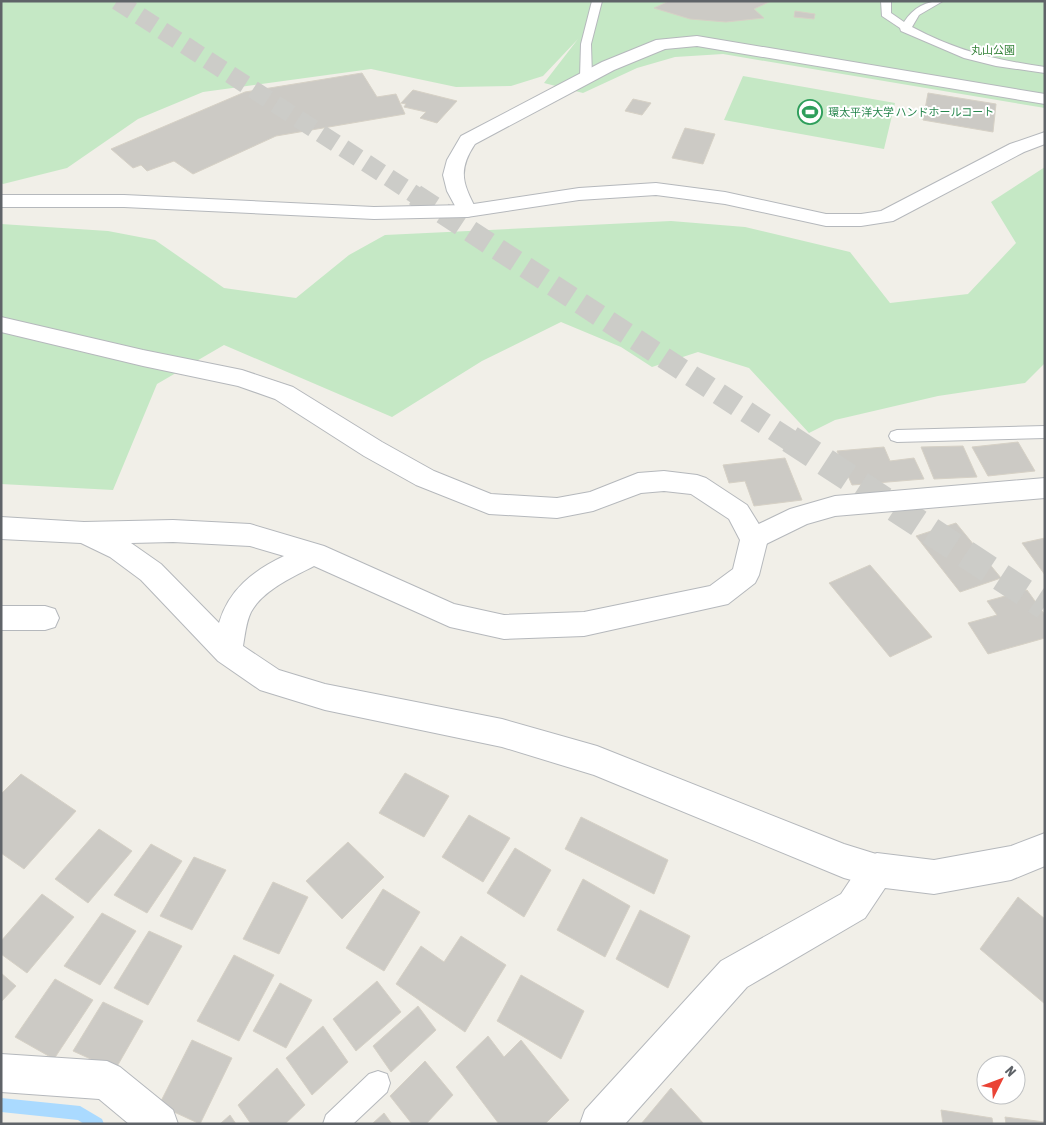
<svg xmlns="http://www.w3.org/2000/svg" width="1046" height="1125" font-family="'Asap Condensed','Noto Sans JP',sans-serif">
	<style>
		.green { fill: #c5e8c5 }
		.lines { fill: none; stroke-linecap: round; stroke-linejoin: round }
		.stream { fill: #aadaff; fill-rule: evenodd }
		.building { fill: #cccac5; stroke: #d6d1c6 }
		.trunk-tunnel-far2 { stroke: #ccccc8; stroke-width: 18; stroke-dasharray: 18 9; stroke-linecap: butt }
		.trunk-tunnel-far1 { stroke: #ccccc8; stroke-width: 22; stroke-dasharray: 22 11; stroke-linecap: butt }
		.trunk-tunnel { stroke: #ccccc8; stroke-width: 28; stroke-dasharray: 28 14; stroke-linecap: butt }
		.service-casing { stroke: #b5b8bc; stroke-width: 2 }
		.minor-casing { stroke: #b5b8bc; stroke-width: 2 }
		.tertiary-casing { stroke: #b5b8bc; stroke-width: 2 }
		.service { fill: #fff; fill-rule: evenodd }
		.minor { fill: #fff; fill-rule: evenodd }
		.tertiary { fill: #fff; fill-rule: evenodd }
		.labels { text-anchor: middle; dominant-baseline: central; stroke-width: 4; stroke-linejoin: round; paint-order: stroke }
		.far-park-label { font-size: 11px; fill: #348238; stroke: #fff }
		.far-leisure-label { font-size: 11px; fill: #27864d; stroke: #fff; text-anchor: start }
	</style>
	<rect width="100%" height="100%" fill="#f1efe8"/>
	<path class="green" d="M1,1H1045V108L723,54L675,57L637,68L583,93L544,83L578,39L543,76L511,86L456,87L371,69L203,92L138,119L67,168L3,184L1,183Z
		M743,76L895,103L884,149L724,120Z
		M1045,167V363L1025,383L938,396L835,420L809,433L749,368L698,352L652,367L621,347L561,322L482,361L392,417L224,345L157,384L113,490L1,484V224L108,231L155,240L224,288L296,298L349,255L385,235L671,221L745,227L850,252L890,303L968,294L1016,243L991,202Z"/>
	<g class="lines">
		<path class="stream" d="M1,1098L80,1106L102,1119L104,1124H84L78,1120L1,1112Z"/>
	</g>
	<path class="building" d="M665,1H771L754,9L764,18L726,22L690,19L654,8L667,2Z
		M795,11L815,14L814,19L794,17Z
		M362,73L377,97L396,94L405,114L276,136L193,174L174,161L147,171L141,165L133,168L111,149L245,92Z
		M413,90L457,101L437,123L420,118L426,112L404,107L406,104L401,103Z
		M928,93L996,104L993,132L923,120Z
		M633,99L651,103L642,115L625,111Z
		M685,128L715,134L703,164L672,158Z
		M1018,442L1035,471L988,476L972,447Z
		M963,446L977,477L934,479L921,447Z
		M884,447L890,461L914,458L924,479L852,485L837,451Z
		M785,458L802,500L754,506L745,481L729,483L723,465Z
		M956,523L1001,578L960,592L916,536Z
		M1045,538V575L1022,543Z
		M870,565L932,637L890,657L829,583Z
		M1027,590L1045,615V638L988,654L968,623L997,615L987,601Z
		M405,773L449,796L424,837L379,813Z
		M21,774L76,811L24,869L1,853V794Z
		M469,815L510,838L483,882L442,857Z
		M581,817L668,860L654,894L565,849Z
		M99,829L132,851L88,903L55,879Z
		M348,842L384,877L342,919L306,881Z
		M151,844L182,861L147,913L114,895Z
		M515,848L551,870L524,917L487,893Z
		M194,857L226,870L192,930L160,916Z
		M583,879L630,906L605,957L557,930Z
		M273,882L308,897L279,954L243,939Z
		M383,889L420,912L384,971L346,948Z
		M42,894L74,917L27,973L1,954V941Z
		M1018,897L1045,919V1004L980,949Z
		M640,910L690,936L668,988L616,959Z
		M102,913L136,931L100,985L64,966Z
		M149,931L182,946L148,1005L114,988Z
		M461,936L506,965L465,1032L396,984L421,946L444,962Z
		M234,955L274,975L239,1041L197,1021Z
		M1,973L16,986L1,1002Z
		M521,975L584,1011L561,1059L497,1021Z
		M55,979L93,1000L54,1059L15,1037Z
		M377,981L401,1012L356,1051L333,1019Z
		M280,983L312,1000L286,1048L253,1031Z
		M103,1002L143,1021L115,1070L73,1051Z
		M418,1006L436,1030L391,1072L373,1046Z
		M323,1026L348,1062L312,1095L286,1058Z
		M488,1036L504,1057L521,1040L569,1100L545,1124H499L456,1067Z
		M192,1040L232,1058L200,1124L159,1105Z
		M425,1061L453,1095L426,1124H412L390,1096Z
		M277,1068L305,1105L285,1124H251L238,1105Z
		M671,1088L704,1124H641Z
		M941,1110L992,1118L993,1124H943Z
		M384,1113L392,1124H372Z
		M230,1115L236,1124H220Z
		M1005,1117L1045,1122V1124H1006Z"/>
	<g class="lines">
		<path class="trunk-tunnel-far2" d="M117,1L417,196"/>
		<path class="trunk-tunnel-far1" d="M415,195L791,441"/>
		<path class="trunk-tunnel" d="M790,439L1045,606"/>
		<defs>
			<path id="service" d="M592,1H602L591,44L592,77L586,80L580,77L581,44Z
				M881,1H891V13L904,22C914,7 926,1 943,1L919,15L912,27C956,51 996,60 1045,67V73L996,66L964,58L901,31L900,28L882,16Z
				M1045,426V438L897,442L891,440L889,436L891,432L897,430Z
				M378,1071L387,1074L390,1083L387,1092L353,1124H323L326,1115L369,1074Z"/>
			<path id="minor" d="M697,36L1045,94V104L697,46L665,49L614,70L475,144C457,171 463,184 477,211L474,215L467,217L460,215L447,191L443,175L447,160L461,136L602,62L656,40Z
				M1045,478V498L835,516L807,524L754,550L744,547L740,539L744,531L790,509L835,496Z
				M1,606H45L55,609L59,618L55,627L45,630H1Z
				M1045,833V866L1011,880L934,894L885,888L865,918L747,987L625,1124H580L585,1110L721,961L841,894L865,858L877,853L934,860L1011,846Z
				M1,1054L107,1061L120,1067L173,1110L178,1124H129L99,1099L1,1092Z"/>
			<path id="tertiary" d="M1045,132V144L1024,152L893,221L861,226H826L725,204L656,195L579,200L467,217L374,219L124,207H1V195H124L374,207L467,205L579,188L656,183L725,192L826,214H861L881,211L1010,144Z
				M1,317L143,350L242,370L293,387L382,442L434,471L491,494L557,498L590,492L638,473L664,471L697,475L706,478L747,505L768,539L759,575L755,583L728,604L584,636L504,639L450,627L314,566C293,577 263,590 251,612C246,622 245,635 243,646L279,670L325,684L502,719L597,746L844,844L889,858L894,870L889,882L877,887L844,878L594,775L502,747L325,710L260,690L218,661L141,580L110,557L81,543L1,539V517L84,522L173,520L250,524L324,546L454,604L504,615L584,612L710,586L733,569L740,540L729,519L691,494L664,491L641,493L593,511L557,518L489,514L416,485L364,456L275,399L238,386L143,366L1,332ZM173,542L250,546L284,556C253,571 229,589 219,623L161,564L131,543Z"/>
		</defs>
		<use href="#service" class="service-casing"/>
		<use href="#minor" class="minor-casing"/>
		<use href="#tertiary" class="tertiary-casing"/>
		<use href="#service" class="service"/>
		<use href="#minor" class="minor"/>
		<use href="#tertiary" class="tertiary"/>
	</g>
	<defs>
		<symbol id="stadium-ring" viewBox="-11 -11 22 22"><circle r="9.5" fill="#fff" stroke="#2e9e5b" stroke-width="1.5"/><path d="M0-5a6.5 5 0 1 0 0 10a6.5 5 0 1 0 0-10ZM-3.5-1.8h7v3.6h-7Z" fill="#2e9e5b"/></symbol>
	</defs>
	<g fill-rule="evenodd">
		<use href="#stadium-ring" x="796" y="98" width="28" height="28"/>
	</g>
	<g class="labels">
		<g class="far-park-label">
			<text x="993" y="50">丸山公園</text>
		</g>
		<g class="far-leisure-label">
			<text x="828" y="112">環太平洋大学 ハンドホールコート</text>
		</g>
	</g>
	<rect width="1046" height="1125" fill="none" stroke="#5f6368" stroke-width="5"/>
	<g transform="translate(1001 1080) rotate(48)"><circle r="24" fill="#ffffff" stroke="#bfc1c3"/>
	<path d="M0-4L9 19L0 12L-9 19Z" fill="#ea4335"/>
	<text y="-8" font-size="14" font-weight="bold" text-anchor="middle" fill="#5f6368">N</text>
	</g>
</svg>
